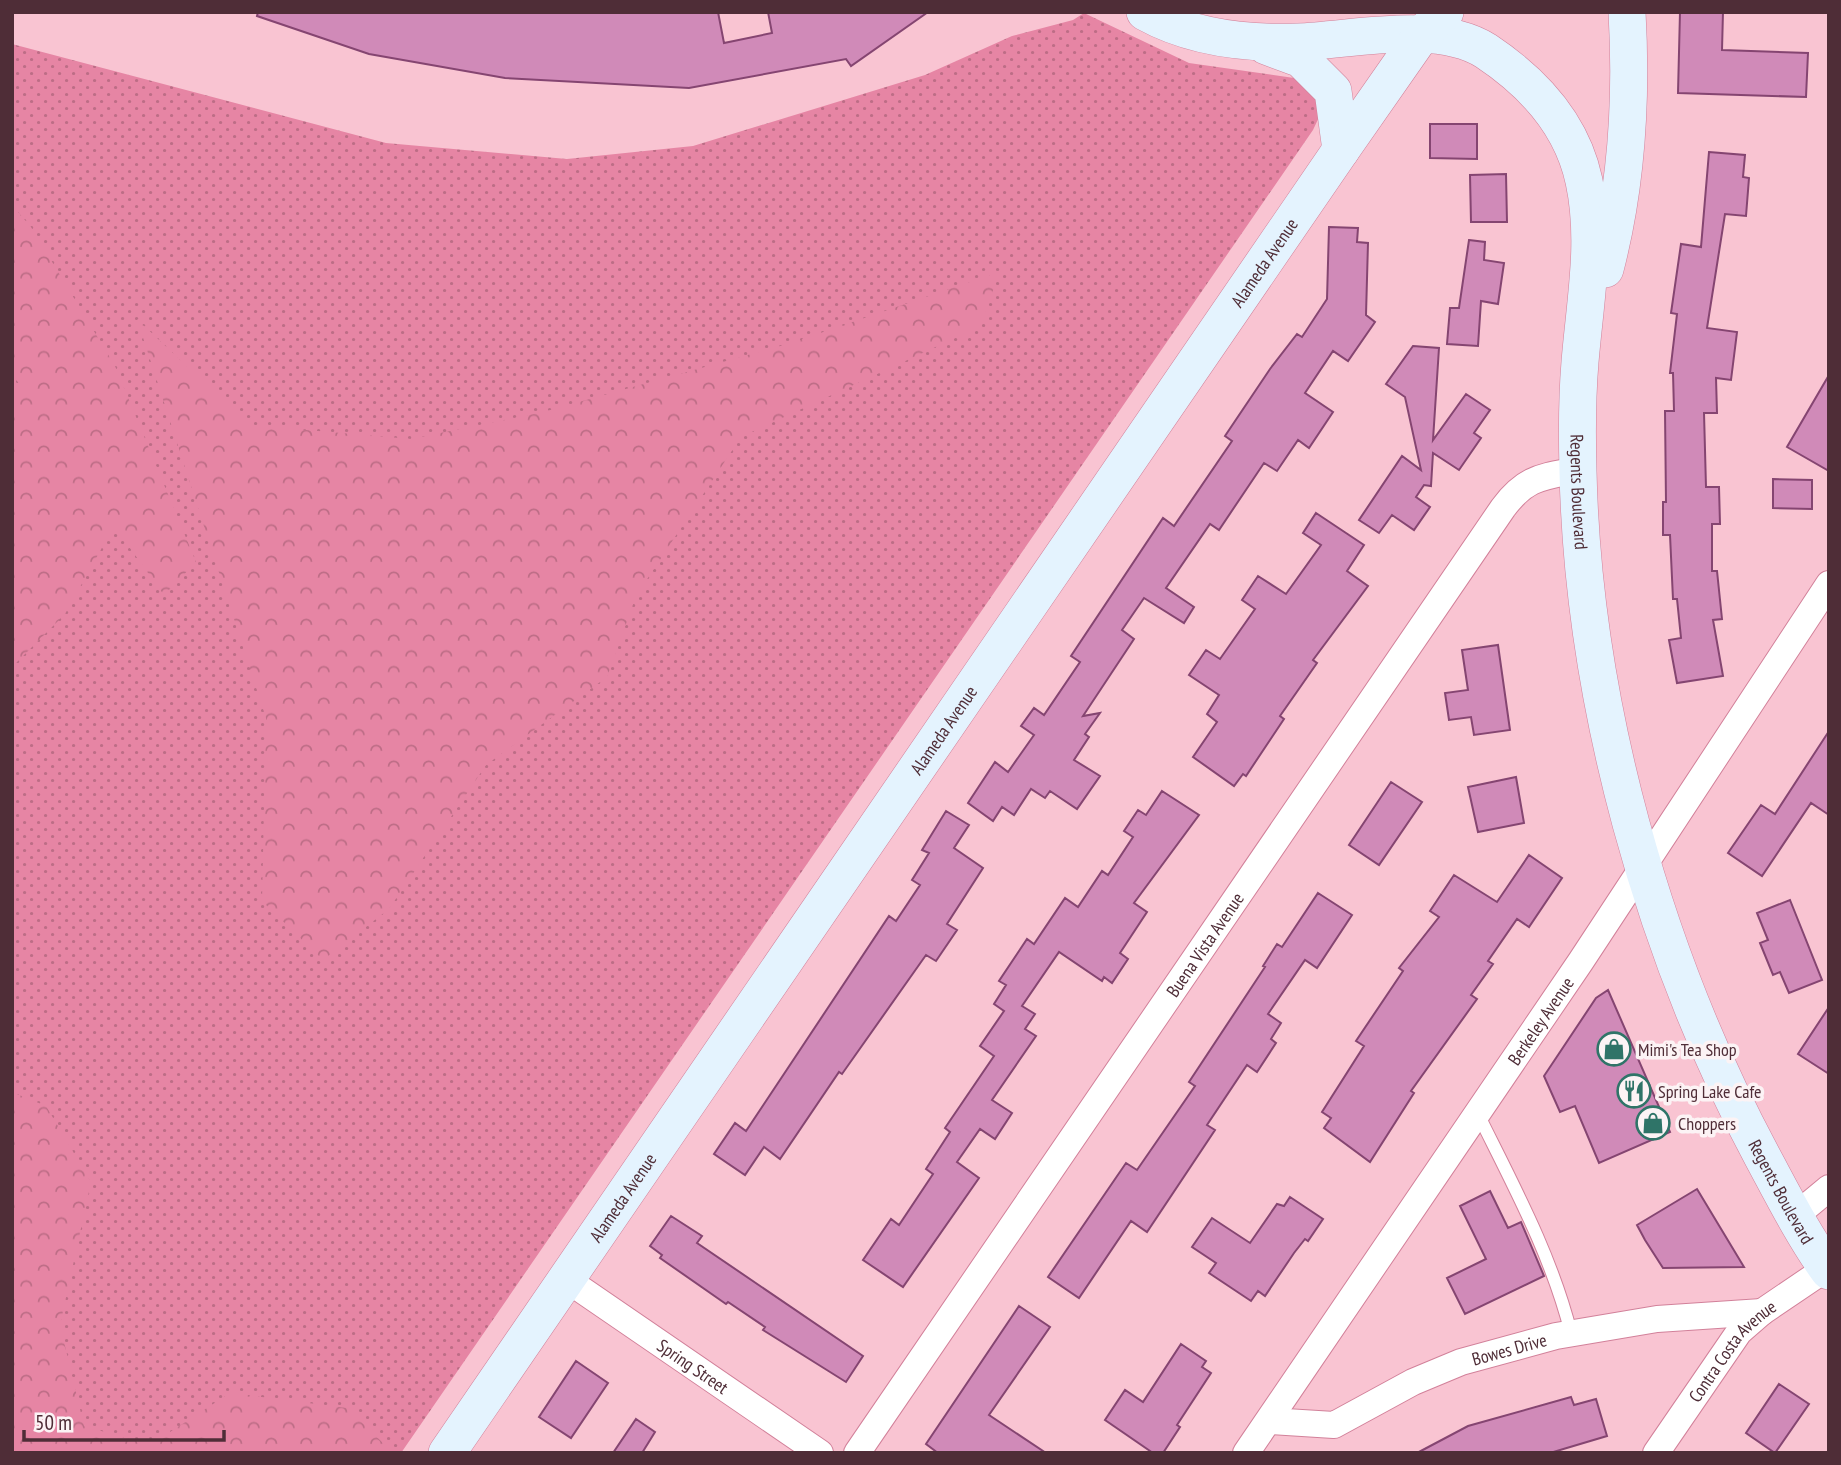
<svg xmlns="http://www.w3.org/2000/svg" width="1841" height="1465" font-family="'PT Sans Narrow',sans-serif">
	<style>
		.grass { fill: url(#grass-dots) }
		.forest { fill: url(#forest-crowns) }
		.building { fill: #d08ab8; stroke: #854571; stroke-width: 2 }
		.lines { fill: none; stroke-linecap: round; stroke-linejoin: round }
		.lane-casing { stroke: #d2819a; stroke-width: 14 }
		.street-casing { stroke: #d2819a; stroke-width: 28 }
		.secondary-casing { stroke: #d2819a; stroke-width: 38 }
		.lane { stroke: #fff; stroke-width: 12 }
		.street { stroke: #fff; stroke-width: 26 }
		.secondary { stroke: #e4f3fe; stroke-width: 37 }
		.labels { text-anchor: middle; dominant-baseline: central; stroke-width: 7; stroke-linejoin: round; paint-order: stroke }
		.street-label { font-size: 18px; fill: #4f2d37; stroke: #fcf3f5 }
		.poi-label { font-size: 18px; fill: #4f2d37; stroke: #fcf3f5; text-anchor: start }
	</style>
	<defs>
		<pattern id="grass-dots" width="8" height="8" patternUnits="userSpaceOnUse" patternTransform="scale(1.75)"><rect width="8" height="8" fill="#e685a4"/><path d="M2 2h.1M6 6h.1" fill="none" stroke="#bd6d86" stroke-width="1.8" stroke-linecap="round"/></pattern>
		<pattern id="forest-crowns" width="20" height="18" patternUnits="userSpaceOnUse" patternTransform="scale(1.75)"><rect width="20" height="18" fill="#e685a4"/><path d="M2 6a3 3 0 1 1 6 0M12 15a3 3 0 1 1 6 0" fill="none" stroke="#bd6d86"/></pattern>
	</defs>
	<rect width="100%" height="100%" fill="#f9c4d2"/>
	<path class="grass" d="M1084,13L1189,63L1294,78L1317,98L1320,115L1313,130L401,1453H12V44L386,143L567,159L693,146L925,75L1012,36L1073,20Z"/>
	<path class="forest" d="M12,205L31,227L115,366L196,562L164,595L114,526L65,614L12,667V399L19,384L12,373Z
		M999,272L981,326L741,437L636,596L607,677L486,765L389,909L323,960L262,901L266,718L137,319L249,425L411,439L543,412L791,343Z
		M12,1092L46,1106L91,1182L60,1325L84,1426L150,1445L230,1393L347,1408L386,1446L381,1453H12Z"/>
	<path class="building" d="M258,12H718L724,43L772,33L768,12H928L851,66L846,59L689,88L505,78L369,54L257,16Z
		M1680,12H1723L1722,50L1808,53L1806,97L1678,93Z
		M1430,124H1477V159L1430,158Z
		M1709,152L1745,155L1743,177L1749,178L1746,216L1725,214L1707,328L1737,332L1731,380L1716,378L1717,413H1704L1706,487H1719L1720,524H1712V571H1717L1722,619L1713,620L1723,676L1677,683L1669,640L1681,638L1677,599H1673L1670,535H1663V502H1666L1665,411H1674L1673,373H1670L1677,314L1671,313L1681,244L1701,247Z
		M1506,174L1507,222H1471L1470,175Z
		M1329,227L1358,228L1357,242L1368,243L1366,315L1375,322L1348,361L1333,351L1305,393L1333,412L1309,448L1298,440L1277,471L1264,463L1219,530L1210,524L1166,588L1194,607L1184,623L1144,598L1122,630L1134,639L1083,716L1100,713L1085,734L1089,737L1074,760L1100,776L1077,809L1050,791L1045,798L1031,789L1014,815L1002,807L993,821L968,803L995,762L1008,772L1034,735L1021,726L1034,708L1044,715L1080,662L1071,656L1163,518L1174,526L1232,441L1225,436L1270,369L1297,334L1302,337L1327,299Z
		M1469,240L1485,242L1484,260L1504,263L1498,304L1481,301L1478,346L1447,344L1450,308H1459Z
		M1413,346L1439,348L1433,440L1466,394L1490,410L1474,433L1481,438L1459,470L1433,453L1431,486L1424,485L1416,497L1430,507L1414,530L1392,515L1379,533L1359,520L1402,456L1421,470L1405,397L1386,384Z
		M1829,375V471L1787,447Z
		M1773,479L1812,480V509L1773,508Z
		M1316,513L1364,545L1347,571L1368,586L1313,660L1317,663L1280,716L1284,719L1246,776L1243,774L1234,786L1193,757L1217,722L1207,714L1219,695L1189,675L1206,650L1220,659L1255,609L1242,600L1258,576L1286,594L1321,545L1303,533Z
		M1498,645L1510,730L1474,735L1471,717L1449,720L1445,693L1468,690L1462,650Z
		M1829,731V815L1811,803L1762,876L1728,853L1761,805L1775,814Z
		M1516,777L1524,823L1478,832L1468,787Z
		M1391,782L1422,802L1379,865L1349,845Z
		M1162,791L1199,815L1134,903L1147,912L1120,953L1128,959L1112,983L1104,977L1102,981L1059,952L1022,1006L1035,1014L1025,1029L1036,1036L992,1100L1012,1113L995,1139L980,1129L957,1162L979,1178L903,1287L863,1260L891,1219L899,1225L933,1174L926,1169L950,1132L945,1128L994,1056L980,1046L1004,1011L994,1004L1006,985L999,981L1027,939L1034,944L1065,898L1078,907L1102,871L1108,875L1133,837L1124,831L1138,810L1146,815Z
		M946,811L969,825L954,848L983,868L947,924L957,930L936,961L926,955L842,1074L839,1072L780,1159L764,1147L745,1175L714,1154L735,1123L746,1131L889,916L896,921L920,885L912,880L929,853L922,850Z
		M1529,855L1562,878L1529,927L1517,919L1488,961L1493,964L1471,995L1477,999L1411,1091L1414,1093L1370,1162L1324,1128L1331,1118L1322,1112L1364,1046L1356,1041L1403,971L1399,968L1439,917L1430,911L1454,875L1497,902Z
		M1318,893L1352,915L1317,968L1305,960L1268,1014L1281,1023L1271,1039L1276,1043L1257,1072L1247,1065L1207,1125L1215,1130L1147,1232L1131,1221L1079,1298L1048,1277L1126,1163L1137,1170L1195,1086L1189,1082L1265,967L1263,966L1277,944L1282,947Z
		M1790,900L1822,980L1789,993L1780,972L1773,975L1760,943L1768,940L1757,913Z
		M1608,990L1670,1132L1599,1163L1575,1106L1560,1112L1544,1076L1596,998Z
		M1829,1007V1074L1798,1054Z
		M1697,1189L1744,1267L1663,1268L1645,1240L1637,1225Z
		M1490,1191L1508,1228L1521,1222L1544,1276L1465,1314L1447,1278L1486,1259L1460,1206Z
		M1290,1197L1323,1219L1308,1241L1305,1239L1294,1253L1265,1296L1258,1291L1251,1301L1209,1273L1216,1263L1192,1247L1212,1218L1250,1243L1277,1204L1284,1206Z
		M671,1216L702,1236L697,1243L863,1356L846,1382L763,1330L765,1327L728,1302L726,1304L660,1258L662,1255L650,1246Z
		M1019,1306L1050,1327L989,1415L1046,1453H938L926,1444Z
		M1181,1344L1206,1361L1202,1367L1211,1373L1177,1425L1180,1427L1163,1453H1153L1105,1420L1125,1390L1143,1402Z
		M576,1361L608,1383L571,1438L539,1417Z
		M1779,1384L1809,1404L1775,1453L1746,1433Z
		M1571,1397L1574,1405L1596,1399L1607,1436L1550,1453H1417L1468,1426Z
		M636,1419L655,1432L642,1453H613Z"/>
	<g class="lines">
		<defs>
			<path id="lane" d="M1477,1112C1513,1185 1551,1254 1571,1333"/>
			<g id="street">
				<path d="M1794,1217L1829,1188"/>
				<path id="s1" d="M566,1279L820,1453"/>
				<path id="s2" d="M1269,1421L1334,1425L1413,1382L1461,1362L1556,1336L1657,1319L1762,1312"/>
				<path id="s3" d="M857,1453L1503,508C1526,477 1542,477 1577,470"/>
				<path id="s4" d="M1246,1453L1581,961L1829,584"/>
				<path id="s5" d="M1656,1453L1739,1332L1762,1312L1827,1268"/>
			</g>
			<g id="secondary">
				<path id="s6" d="M1145,12C1190,37 1246,44 1298,42C1353,40 1438,20 1486,51C1534,83 1572,124 1584,181C1597,241 1585,301 1580,362C1577,398 1577,435 1578,471C1583,701 1653,953 1762,1156C1783,1195 1803,1235 1829,1271"/>
				<path d="M1266,46L1301,59L1333,91L1341,150"/>
				<path d="M1605,269C1627,185 1632,99 1627,12"/>
				<path id="s7" d="M447,1453L1341,150L1422,34L1445,12"/>
			</g>
		</defs>
		<use href="#lane" class="lane-casing"/>
		<use href="#street" class="street-casing"/>
		<use href="#secondary" class="secondary-casing"/>
		<use href="#lane" class="lane"/>
		<use href="#street" class="street"/>
		<use href="#secondary" class="secondary"/>
	</g>
	<defs>
		<symbol id="shop-ring" viewBox="-11 -11 22 22"><circle r="9.5" fill="#fcf3f5" stroke="#2f7468" stroke-width="1.5"/><path d="M-5-2.5h2.3a2.7 3.5 0 0 1 5.4 0H5L5.5 6h-11ZM-1.5-2.5h3a1.5 2.3 0 0 0-3 0Z" fill="#2f7468"/></symbol>
		<symbol id="restaurant-ring" viewBox="-11 -11 22 22"><circle r="9.5" fill="#fcf3f5" stroke="#2f7468" stroke-width="1.5"/><path d="M-5-6h1v4h1v-4h1v4h1v-4h1v5L-1.5 .5V6h-2V.5L-5-1ZM5-6V6H3V1.5H1.5Q1.5-4 5-6Z" fill="#2f7468"/></symbol>
	</defs>
	<g fill-rule="evenodd">
		<use href="#shop-ring" x="1595" y="1030" width="38" height="38"/>
		<use href="#restaurant-ring" x="1615" y="1072" width="38" height="38"/>
		<use href="#shop-ring" x="1634" y="1104" width="38" height="38"/>
	</g>
	<g class="labels">
		<g class="street-label">
			<text stroke="none"><textPath href="#s7" startOffset="1444">Alameda Avenue</textPath></text>
			<text stroke="none"><textPath href="#s6" startOffset="828">Regents Boulevard</textPath></text>
			<text stroke="none"><textPath href="#s7" startOffset="877">Alameda Avenue</textPath></text>
			<text stroke="none"><textPath href="#s3" startOffset="616">Buena Vista Avenue</textPath></text>
			<text stroke="none"><textPath href="#s4" startOffset="523">Berkeley Avenue</textPath></text>
			<text stroke="none"><textPath href="#s6" startOffset="1563">Regents Boulevard</textPath></text>
			<text stroke="none"><textPath href="#s7" startOffset="310">Alameda Avenue</textPath></text>
			<text stroke="none"><textPath href="#s2" startOffset="257">Bowes Drive</textPath></text>
			<text stroke="none"><textPath href="#s5" startOffset="128">Contra Costa Avenue</textPath></text>
			<text stroke="none"><textPath href="#s1" startOffset="154">Spring Street</textPath></text>
		</g>
		<g class="poi-label">
			<text x="1638" y="1049">Mimi's Tea Shop</text>
			<text x="1658" y="1091">Spring Lake Cafe</text>
			<text x="1678" y="1123">Choppers</text>
		</g>
	</g>
	<rect width="1841" height="1465" fill="none" stroke="#4f2d37" stroke-width="28"/>
	<path d="M24 1430v10h200v-10" fill="none" stroke="#4f2d37" stroke-width="3.5"/>
	<text x="35" y="1430" font-size="21" fill="#4f2d37" stroke="#fcf3f5" stroke-width="5" paint-order="stroke">50 m</text>
</svg>
